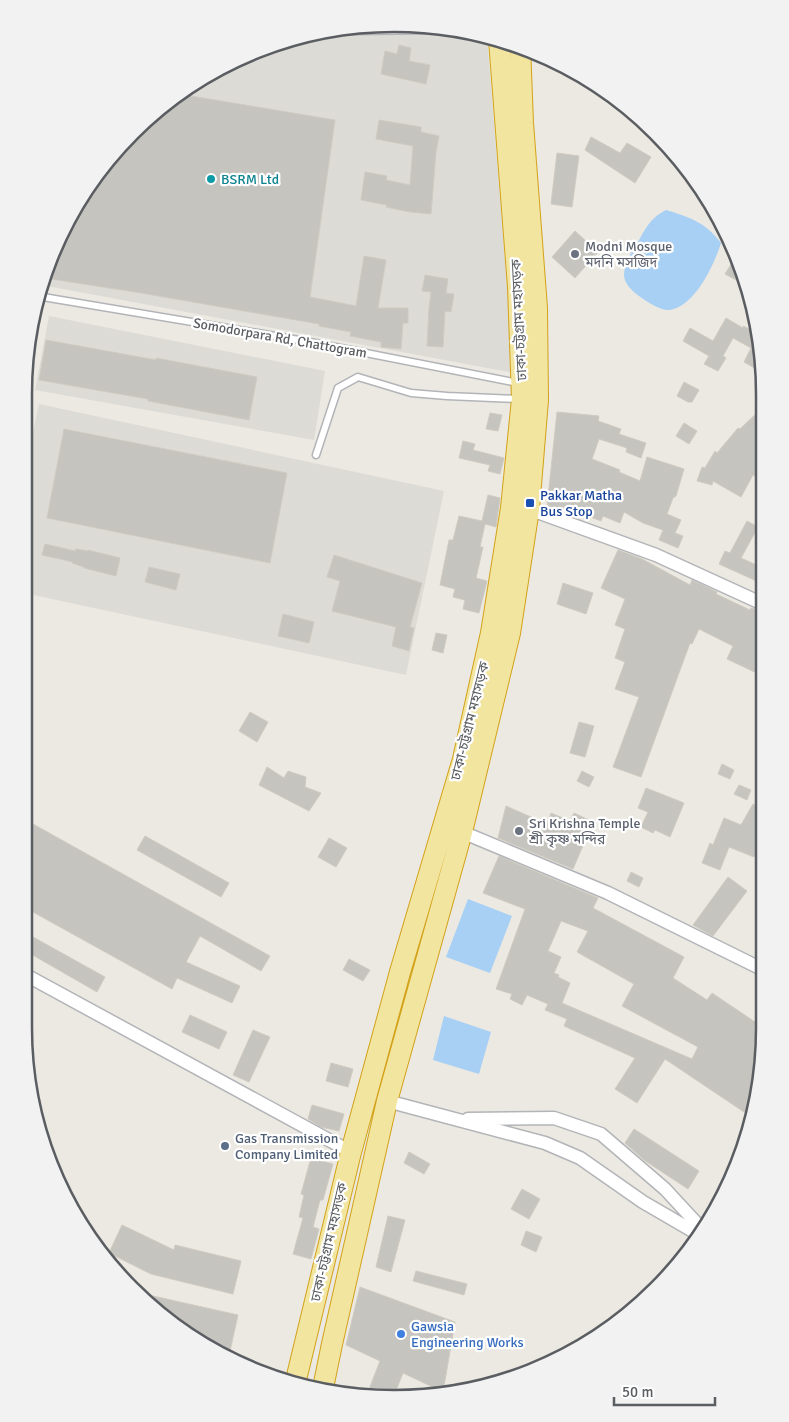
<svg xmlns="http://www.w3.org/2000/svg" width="789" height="1422" font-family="Signika,'Noto Sans Bengali',sans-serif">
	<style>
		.industrial { fill: #dddbd6 }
		.water { fill: #a8d0f5 }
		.building { fill: #c6c4be; stroke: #cfcbc1; fill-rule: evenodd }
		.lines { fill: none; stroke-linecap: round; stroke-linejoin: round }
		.service-casing { stroke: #b2b4b8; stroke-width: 9 }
		.minor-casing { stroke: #b2b4b8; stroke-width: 15 }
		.trunk-casing { stroke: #d3a219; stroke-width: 22 }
		.service { stroke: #fff; stroke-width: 6 }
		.minor { stroke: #fff; stroke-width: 12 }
		.trunk { stroke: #f2e5a0; stroke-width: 20 }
		.culture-dot { fill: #0f9aa8; stroke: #fff; stroke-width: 2 }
		.worship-dot { fill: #6b7280; stroke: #fff; stroke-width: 2 }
		.transit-dot { fill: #1a4fb4; stroke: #fff; stroke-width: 2 }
		.service-dot { fill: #5c6f8a; stroke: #fff; stroke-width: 2 }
		.shop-dot { fill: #3f7fe0; stroke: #fff; stroke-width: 2 }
		.labels { text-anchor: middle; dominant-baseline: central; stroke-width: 4.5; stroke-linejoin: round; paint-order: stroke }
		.culture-label { font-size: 14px; fill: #0d838f; stroke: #fff; text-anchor: start }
		.worship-label { font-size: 14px; fill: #5b616d; stroke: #fff; text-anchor: start }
		.street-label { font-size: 14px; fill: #5a5d61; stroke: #fff }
		.transit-label { font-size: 14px; fill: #164399; stroke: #fff; text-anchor: start }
		.service-label { font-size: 14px; fill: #4e5e75; stroke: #fff; text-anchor: start }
		.shop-label { font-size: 14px; fill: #366cbe; stroke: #fff; text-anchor: start }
		.rim { fill: none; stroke: #5a5d61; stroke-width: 2.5 }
	</style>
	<rect width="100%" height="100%" fill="#ebe9e1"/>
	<path class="industrial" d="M371,25L443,27L487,37L514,373L42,285L74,209L116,150L169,100L231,62L299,36Z
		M49,316L325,371L314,440L35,390Z
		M39,404L444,491L406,675L24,593V474Z"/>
	<path class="water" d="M666,210C689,217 707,223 721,243C714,265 695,306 670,310C660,311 646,301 639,296C632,291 624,283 624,275C625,259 632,253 639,240C647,226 651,218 666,210Z
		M468,899L512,916L490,973L446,957Z
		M444,1016L491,1032L479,1074L433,1060Z"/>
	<path class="building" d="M399,45L411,48L409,61L430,65L426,84L381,74L385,51L397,54Z
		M179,94L335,120L310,297L356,306L364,256L386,260L378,308H408V323H403L401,349L381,347V342L350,336L351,332L319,326V324L135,292L45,278L74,209L116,150L169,100Z
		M379,120L421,127V132L439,136L436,152L431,214L410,212L386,207L387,205L361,200L365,172L387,176L386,180L410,185L413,146L376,139Z
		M591,137L620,153L627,143L651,157L635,183L585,150Z
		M557,153L579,156L572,207L551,204Z
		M575,231L598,252L575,278L552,257Z
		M733,261L740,265L745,273L740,282L725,274Z
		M425,275L448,279L446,293L454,294L451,312L445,311L443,347L427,346L429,308L431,292L422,291Z
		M726,318L743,328V326L759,334L762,346V362L758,370L744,362L751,348L733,338L723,356L726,358L718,371L704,364L709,356L683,341L690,328L713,341Z
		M46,340L156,360V358L257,377L249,420L148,401V399L39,380Z
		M684,382L699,390L692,402H688L677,396Z
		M762,408L763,480L753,475L741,497L713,481L712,485L697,481L702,467L705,468L715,451L717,453L738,428L740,429Z
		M557,412L599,416L598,421L621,429L619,434L646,443L641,458L626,452L627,448L599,439L592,459L620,470L619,472L640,481L647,457L684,469L676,496L673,498L667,514L681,520L675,533L683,536L678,548L659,540L663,530L643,523L624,512L620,523L603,516L601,521L588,516L590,510L547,507Z
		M490,413L502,415L498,431L486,429Z
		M684,423L697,431L689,444L676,436Z
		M64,429L287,473L270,563L47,518Z
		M463,441L475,444L473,450L504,458L500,474L488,471L490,465L459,458Z
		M488,495L500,498L496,527L485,524L480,547H483L476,578L487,581L479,613L463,609L465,600L453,597L455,589L440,585L449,540H453L459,516L482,521Z
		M747,521L758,527L741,558L763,568V584L719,564L725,551L730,553Z
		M45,544L75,551L76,549L88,551V550L120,558L116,576L84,568V567L72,563L73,562L42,555Z
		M618,550L642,559L690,585L692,580L717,592L716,594L750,610L751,608L763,612V676L727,659L733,646L699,629L692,644L690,643L641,777L613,767L639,697L615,689L625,662L615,658L625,629L615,625L625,599L601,588Z
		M334,555L422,583L410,627L414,628L409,651L392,646L396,627L332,611L340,581L327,577Z
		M149,567L180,574L176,590L145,582Z
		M563,583L593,593L586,614L557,604Z
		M283,614L314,622L309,643L278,636Z
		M436,633L447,635L443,653L432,650Z
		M250,712L268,722L257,742L239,731Z
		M579,722L594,726L585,757L570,753Z
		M722,764L734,770L730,779L718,774Z
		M267,767L284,778L288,771L306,777L305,787L321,793L309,811L259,785Z
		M582,771L594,777L589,787L577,781Z
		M739,785L751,790L747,800L734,794Z
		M646,788L684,803L670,837L655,830L653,833L641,827L648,812L638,808Z
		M753,804L764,810V834L754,857L729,847L720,870L702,863L710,843L713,845L724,818L741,825Z
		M506,806L547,824L551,813L570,821L574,813L593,822L573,869L498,838Z
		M24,819L270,956L261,971L200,936L186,962L240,986L232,1003L177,978L172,989L24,907Z
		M145,836L229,883L221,897L137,850Z
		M329,838L347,848L336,867L318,857Z
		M499,856L598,898L593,908L684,957L673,978L707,1000L712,993L764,1028V1051L757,1100L747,1114L665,1059L637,1103L615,1089L635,1058L564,1026L567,1019L545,1010L548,1004L527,995L522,1005L510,999L512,994L496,989L525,909L483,893ZM561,921L588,931L577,952L634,984L622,1006L698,1047L692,1059L562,1003L570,983L558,977L559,975L554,973L561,957L548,951Z
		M631,872L643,878L639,887L627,881Z
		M728,877L747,891L713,936L693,925Z
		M24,932L105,977L97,992L24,950Z
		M349,959L370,970L363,981L343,970Z
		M190,1015L227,1032L219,1049L182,1032Z
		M253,1030L270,1037L249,1082L233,1075Z
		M331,1063L353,1069L348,1087L326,1081Z
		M312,1105L344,1114L339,1131L321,1127L308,1119Z
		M634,1129L699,1171L688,1189L644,1160L625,1143Z
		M409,1152L430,1164L424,1174L404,1163Z
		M311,1158L333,1164L323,1200H320L313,1227L319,1229L311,1259L293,1254L303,1218L299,1217L304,1195L301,1194Z
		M522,1189L540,1199L529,1219L511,1209Z
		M388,1216L405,1220L391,1272L376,1267Z
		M122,1225L174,1250L175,1245L241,1261L233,1294L151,1274L109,1253Z
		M526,1231L542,1237L536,1252L521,1245Z
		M416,1271L467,1284L464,1295L413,1281Z
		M360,1287L455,1322L443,1392L403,1373L395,1393L386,1390L385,1394L368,1392L380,1361L346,1345Z
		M144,1294L238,1315L230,1351L215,1348L188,1336Z"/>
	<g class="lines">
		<defs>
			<path id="service" d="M37,296L305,341L518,383
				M316,455L338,388L358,377L411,393L447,396L518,399"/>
			<path id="minor" d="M350,28L445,27
				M529,509L656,555L763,604
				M462,832L608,893L764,970
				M24,974L351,1152
				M387,1101L545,1143L580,1158L643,1202L698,1234
				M468,1119L554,1118L601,1134L665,1189L702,1229"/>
			<path id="trunk" d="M295,1384L351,1152L400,972L463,759L491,633L511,508L522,399L518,287L499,40
				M323,1388L332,1344L387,1101L462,832L510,633L529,509L538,400L537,308L523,123L520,46"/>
		</defs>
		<use href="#service" class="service-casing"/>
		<use href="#minor" class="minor-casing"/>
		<use href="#trunk" class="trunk-casing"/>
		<use href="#service" class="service"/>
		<use href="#minor" class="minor"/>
		<use href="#trunk" class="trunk"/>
	</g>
	<circle class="culture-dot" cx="211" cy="179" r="5"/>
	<g class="worship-dot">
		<circle cx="575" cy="254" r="5"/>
		<circle cx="519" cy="831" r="5"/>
	</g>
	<rect class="transit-dot" x="525" y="498" width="10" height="10" rx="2.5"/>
	<circle class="service-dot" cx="225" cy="1146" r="5"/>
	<circle class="shop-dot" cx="401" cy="1334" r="5"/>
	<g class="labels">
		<g class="culture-label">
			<text x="221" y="179">BSRM Ltd</text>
		</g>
		<g class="worship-label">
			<text x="585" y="246">Modni Mosque<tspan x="585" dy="16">মদনি মসজিদ</tspan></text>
			<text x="529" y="823">Sri Krishna Temple<tspan x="529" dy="16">শ্রী কৃষ্ণ মন্দির</tspan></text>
		</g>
		<g class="street-label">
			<text transform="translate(519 320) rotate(-93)">ঢাকা-চট্টগ্রাম মহাসড়ক</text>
			<text transform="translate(280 338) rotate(10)">Somodorpara Rd, Chattogram</text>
			<text transform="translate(470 721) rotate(-76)">ঢাকা-চট্টগ্রাম মহাসড়ক</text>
			<text transform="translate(329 1242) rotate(-77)">ঢাকা-চট্টগ্রাম মহাসড়ক</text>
		</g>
		<g class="transit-label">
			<text x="540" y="495">Pakkar Matha<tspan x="540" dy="16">Bus Stop</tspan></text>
		</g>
		<g class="service-label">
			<text x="235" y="1138">Gas Transmission<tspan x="235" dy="16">Company Limited</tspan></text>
		</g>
		<g class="shop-label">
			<text x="411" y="1326">Gawsia<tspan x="411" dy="16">Engineering Works</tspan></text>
		</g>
	</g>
	<path d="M0 0H789V1422H0ZM394 32H394A362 362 0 0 1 756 394V1028A362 362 0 0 1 394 1390H394A362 362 0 0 1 32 1028V394A362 362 0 0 1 394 32Z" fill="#f2f2f2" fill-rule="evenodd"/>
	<path class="rim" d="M394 32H394A362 362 0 0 1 756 394V1028A362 362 0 0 1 394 1390H394A362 362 0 0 1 32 1028V394A362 362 0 0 1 394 32Z"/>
	<path d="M614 1397v8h101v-8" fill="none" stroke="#5a5d61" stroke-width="2.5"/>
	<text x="622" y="1397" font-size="15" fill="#5a5d61" stroke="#ffffff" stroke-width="4" paint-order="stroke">50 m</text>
</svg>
